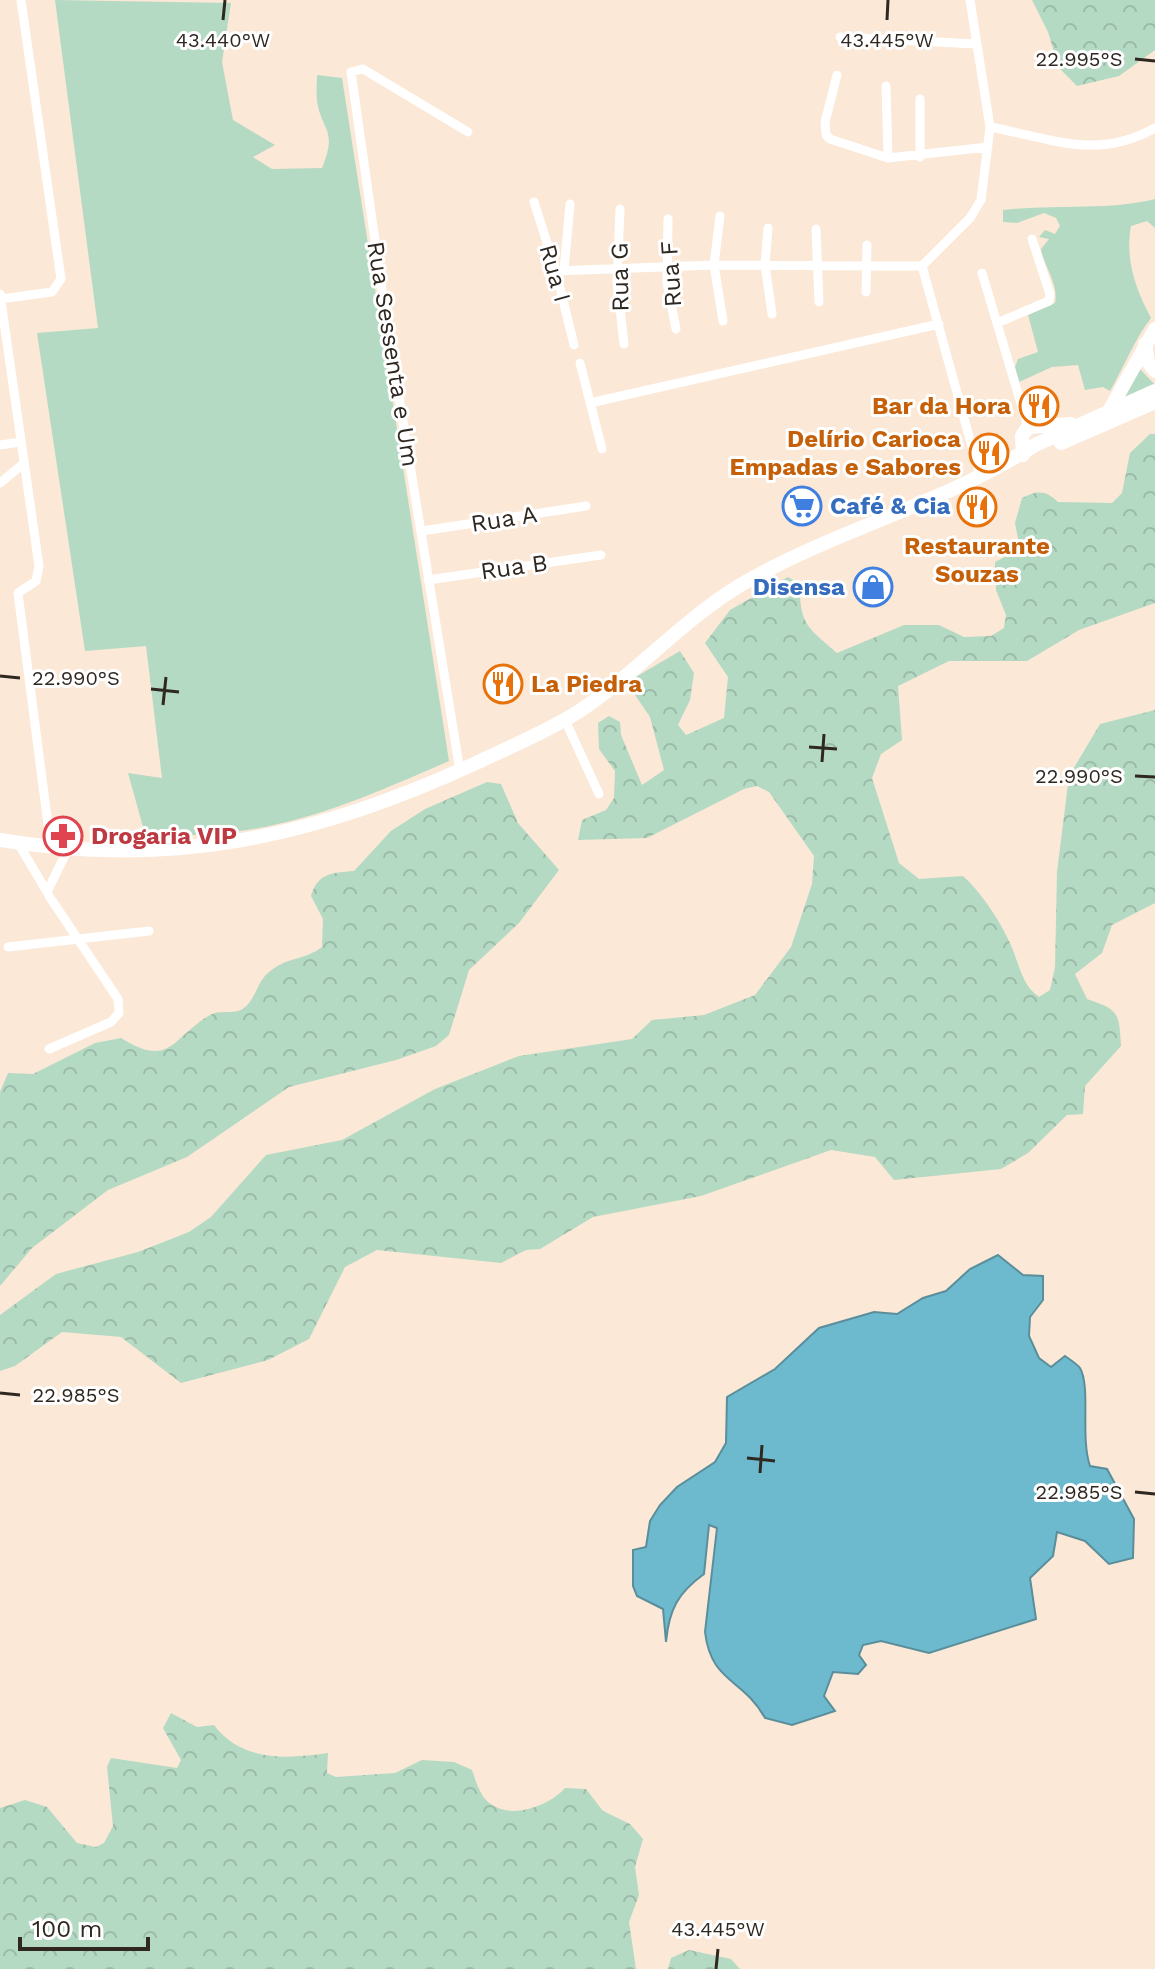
<svg xmlns="http://www.w3.org/2000/svg" width="1155" height="1969" font-family="'Work Sans',sans-serif">
	<style>
		.grass { fill: #b4dac4 }
		.forest { fill: url(#forest-crowns) }
		.water { fill: #6dbacf; stroke: #5a8e9b; stroke-width: 2 }
		.lines { fill: none; stroke-linecap: round; stroke-linejoin: round }
		.street { stroke: #fff; stroke-width: 9 }
		.secondary { stroke: #fff; stroke-width: 14 }
		.ticks { fill: none; stroke: #2f2821; stroke-width: 3 }
		.labels { text-anchor: middle; dominant-baseline: central; stroke-width: 6; stroke-linejoin: round; paint-order: stroke }
		.street-label { font-size: 24px; fill: #2f2821; stroke: #fff }
		.food-label { font-size: 24px; font-weight: bold; fill: #c56008; stroke: #fff; text-anchor: end }
		.shop-label { font-size: 24px; font-weight: bold; fill: #366cbe; stroke: #fff; text-anchor: start }
		.health-label { font-size: 24px; font-weight: bold; fill: #be3a42; stroke: #fff; text-anchor: start }
		.ticks-label { font-size: 20px; text-anchor: middle; fill: #2f2821; stroke: #fff; stroke-width: 6; stroke-linejoin: round; paint-order: stroke }
	</style>
	<defs>
		<pattern id="forest-crowns" width="20" height="18" patternUnits="userSpaceOnUse" patternTransform="scale(2)"><rect width="20" height="18" fill="#b4dac4"/><path d="M2 6a3 3 0 1 1 6 0M12 15a3 3 0 1 1 6 0" fill="none" stroke="#9bbba8"/></pattern>
	</defs>
	<rect width="100%" height="100%" fill="#fbe8d6"/>
	<path class="grass" d="M55,0L231,3L222,62L233,120L275,145L253,157L272,169L322,168C338,129 322,132 317,101C316,93 317,83 317,75L342,78L449,761C341,808 265,842 145,834L128,773L162,778L146,646L85,651L37,333L98,328Z
		M1155,199V228L1147,221L1131,226C1125,259 1135,288 1151,318C1134,340 1124,367 1110,391L1103,387L1085,390L1078,365L1052,367L1019,382L1015,367L1018,359L1038,352L1028,315L1055,303C1059,284 1044,267 1041,249L1049,239L1039,237L1045,230L1055,234L1060,226L1056,218L1044,213L1017,223L1003,222V210C1054,204 1105,211 1155,199Z
		M1139,368L1155,385L1116,405Z"/>
	<path class="forest" d="M1032,0H1155V50L1119,76L1077,86L1059,68L1048,32Z
		M1150,434H1155V603L1079,630L1027,661H949L898,686L902,740L881,754L872,778L899,863L919,879L963,876C981,892 1000,921 1010,943C1019,962 1021,985 1039,997L1050,990L1055,967L1057,872L1069,776L1100,724L1155,710V903L1112,925L1102,953L1075,974L1087,999C1119,1010 1119,1012 1121,1046L1085,1086L1083,1114L1067,1115L1028,1153L1001,1169L894,1180L875,1157L831,1150L701,1196L593,1217L540,1249L526,1250L501,1263L377,1250L345,1267L309,1339L268,1360L181,1383L121,1337L62,1332L15,1366L0,1371V1315L56,1274L138,1252L189,1232L211,1217L266,1155L342,1140L435,1089L519,1056L632,1039L652,1020L704,1015L755,995L791,947L812,884L814,856L769,792L757,786L744,789L647,838L578,840L582,820L606,810L614,798L615,771L599,749L598,723L609,716L620,722L621,735L642,785L664,770L650,717L633,692L634,678L680,651L694,673L690,700L678,725L686,735L724,718L728,677L705,643L730,610L788,577L800,585C799,625 809,628 837,653L904,625H939L964,637L991,636L1004,628L1006,615L996,590L995,562L1020,549L1015,523L1022,498C1037,490 1046,490 1058,502L1112,503L1122,493L1130,453Z
		M487,782L501,784L518,823L559,870L519,923L469,970L449,1035L436,1046L396,1060L289,1087L187,1157L108,1190L32,1248L0,1286V1092L8,1073L33,1074L95,1043L121,1038C171,1069 171,1038 210,1015C223,1008 238,1018 249,1003C259,990 258,979 273,969C289,957 305,960 322,947L323,919L311,896C318,873 331,873 354,871L391,831L425,809Z
		M171,1713L197,1727L214,1725C242,1762 287,1759 328,1753L327,1773L336,1777L395,1773L422,1760L454,1762L472,1770C477,1784 481,1801 496,1807C517,1818 551,1804 565,1788L586,1789L603,1811L630,1824L643,1839L635,1867L639,1895L629,1922L636,1969H0V1808L25,1800L47,1807L77,1843L96,1847L104,1843L113,1826L107,1767L111,1758L177,1768L181,1760L163,1728Z
		M689,1950L731,1959L740,1969H668L671,1958Z"/>
	<path class="water" d="M998,1255L1023,1275L1043,1276V1300L1030,1317L1029,1336L1039,1358L1051,1367L1065,1356C1069,1359 1077,1364 1080,1368C1091,1387 1080,1437 1090,1466L1107,1469L1134,1519L1133,1558L1109,1564L1085,1541L1057,1532L1053,1556L1030,1578L1036,1619L929,1653L881,1641L863,1645L859,1655L866,1665L858,1674L833,1672L824,1696L835,1711L792,1725L765,1718C743,1678 711,1683 705,1632L717,1528L709,1525L704,1574C678,1593 669,1609 666,1642L663,1609L637,1596L633,1586V1550L646,1547L650,1521L660,1505L677,1487L715,1462L726,1443L727,1397L775,1369L819,1328L874,1312L897,1314L923,1298L946,1291L970,1269Z"/>
	<g class="lines">
		<path class="street" d="M840,37L976,44
			M837,75L825,122L826,135L830,139L888,158L988,147
			M886,86L888,158
			M990,127C1050,138 1096,161 1155,128
			M920,157V99
			M534,202L556,271L574,345
			M620,209L617,282L624,344
			M720,216L714,265L723,321
			M668,219L667,283L676,329
			M768,228L765,265L772,314
			M816,229L819,302
			M922,266L970,218L981,200L990,127L970,0
			M922,266L980,476
			M564,270L570,204
			M556,271L714,265L922,266
			M982,273L1028,427
			M866,292L867,245
			M0,294L39,566L36,581L18,593L51,848
			M0,299L52,292L61,279L21,0
			M997,323L1049,301L1050,294L1032,239
			M580,363L602,449
			M590,403L939,324
			M0,445L20,442
			M0,483L23,464
			M422,531L586,506
			M428,580L601,555
			M565,720L599,794
			M460,771L386,318L351,72L363,69L468,132
			M18,843L47,892
			M47,892L68,849
			M8,947L149,931
			M49,1049L111,1022L119,1013L118,999L49,896"/>
		<path class="secondary" d="M1145,344L1148,362L1155,371
			M1108,413L1155,329
			M1061,443L1155,402
			M1023,455L1022,436L1028,427L1071,424
			M0,840C172,869 319,836 476,763C510,747 546,732 578,712C639,672 687,614 751,579C842,528 947,502 1035,445L1155,391"/>
	</g>
	<path class="ticks" d="M223,20L225,0M887,20L888,0M1135,59L1155,61M0,676L20,678M151,689L179,692M163,705L166,677M809,747L837,749M822,762L824,734M1135,776L1155,777M0,1393L20,1395M747,1458L775,1461M760,1473L762,1445M1135,1492L1155,1494M716,1969L718,1949"/>
	<defs>
		<symbol id="restaurant-ring" viewBox="-11 -11 22 22"><circle r="9.5" fill="#fff" stroke="#e8710a" stroke-width="1.5"/><path d="M-5-6h1v4h1v-4h1v4h1v-4h1v5L-1.5 .5V6h-2V.5L-5-1ZM5-6V6H3V1.5H1.5Q1.5-4 5-6Z" fill="#e8710a"/></symbol>
		<symbol id="supermarket-ring" viewBox="-11 -11 22 22"><circle r="9.5" fill="#fff" stroke="#3f7fe0" stroke-width="1.5"/><path d="M-6-5.5h2.5l.6 2H6L4.5 2H-2.5L-4.4-4H-6ZM-1.5 3.2a1.3 1.3 0 1 0 .1 0ZM3 3.2a1.3 1.3 0 1 0 .1 0Z" fill="#3f7fe0"/></symbol>
		<symbol id="shop-ring" viewBox="-11 -11 22 22"><circle r="9.5" fill="#fff" stroke="#3f7fe0" stroke-width="1.5"/><path d="M-5-2.5h2.3a2.7 3.5 0 0 1 5.4 0H5L5.5 6h-11ZM-1.5-2.5h3a1.5 2.3 0 0 0-3 0Z" fill="#3f7fe0"/></symbol>
		<symbol id="pharmacy-ring" viewBox="-11 -11 22 22"><circle r="9.5" fill="#fff" stroke="#e0444e" stroke-width="1.5"/><path d="M-2-6h4v4h4v4h-4v4h-4v-4h-4v-4h4Z" fill="#e0444e"/></symbol>
	</defs>
	<g fill-rule="evenodd">
		<use href="#restaurant-ring" x="1017" y="384" width="44" height="44"/>
		<use href="#restaurant-ring" x="967" y="431" width="44" height="44"/>
		<use href="#supermarket-ring" x="780" y="484" width="44" height="44"/>
		<use href="#restaurant-ring" x="955" y="485" width="44" height="44"/>
		<use href="#shop-ring" x="851" y="565" width="44" height="44"/>
		<use href="#restaurant-ring" x="481" y="662" width="44" height="44"/>
		<use href="#pharmacy-ring" x="41" y="814" width="44" height="44"/>
	</g>
	<g class="labels">
		<g class="street-label">
			<text transform="translate(555 273) rotate(74)">Rua I</text>
			<text transform="translate(671 274) rotate(-94)">Rua F</text>
			<text transform="translate(620 277) rotate(-91)">Rua G</text>
			<text transform="translate(393 354) rotate(81)">Rua Sessenta e Um</text>
			<text transform="translate(504 519) rotate(-9)">Rua A</text>
			<text transform="translate(514 567) rotate(-8)">Rua B</text>
		</g>
		<g class="food-label">
			<text x="1011" y="406">Bar da Hora</text>
			<text x="961" y="439">Delírio Carioca<tspan x="961" dy="28">Empadas e Sabores</tspan></text>
			<text x="977" y="546" text-anchor="middle">Restaurante<tspan x="977" dy="28">Souzas</tspan></text>
			<text x="531" y="684" text-anchor="start">La Piedra</text>
		</g>
		<g class="shop-label">
			<text x="830" y="506">Café &amp; Cia</text>
			<text x="845" y="587" text-anchor="end">Disensa</text>
		</g>
		<g class="health-label">
			<text x="91" y="836">Drogaria VIP</text>
		</g>
	</g>
	<g class="ticks-label">
		<text x="223" y="47">43.440°W</text>
		<text x="887" y="47">43.445°W</text>
		<text x="1079" y="66">22.995°S</text>
		<text x="76" y="685">22.990°S</text>
		<text x="1079" y="783">22.990°S</text>
		<text x="76" y="1402">22.985°S</text>
		<text x="1079" y="1499">22.985°S</text>
		<text x="718" y="1936">43.445°W</text>
	</g>
	<path d="M20 1937v12h128v-12" fill="none" stroke="#2f2821" stroke-width="4"/>
	<text x="32" y="1937" font-size="24" fill="#2f2821" stroke="#ffffff" stroke-width="6" paint-order="stroke">100 m</text>
</svg>
